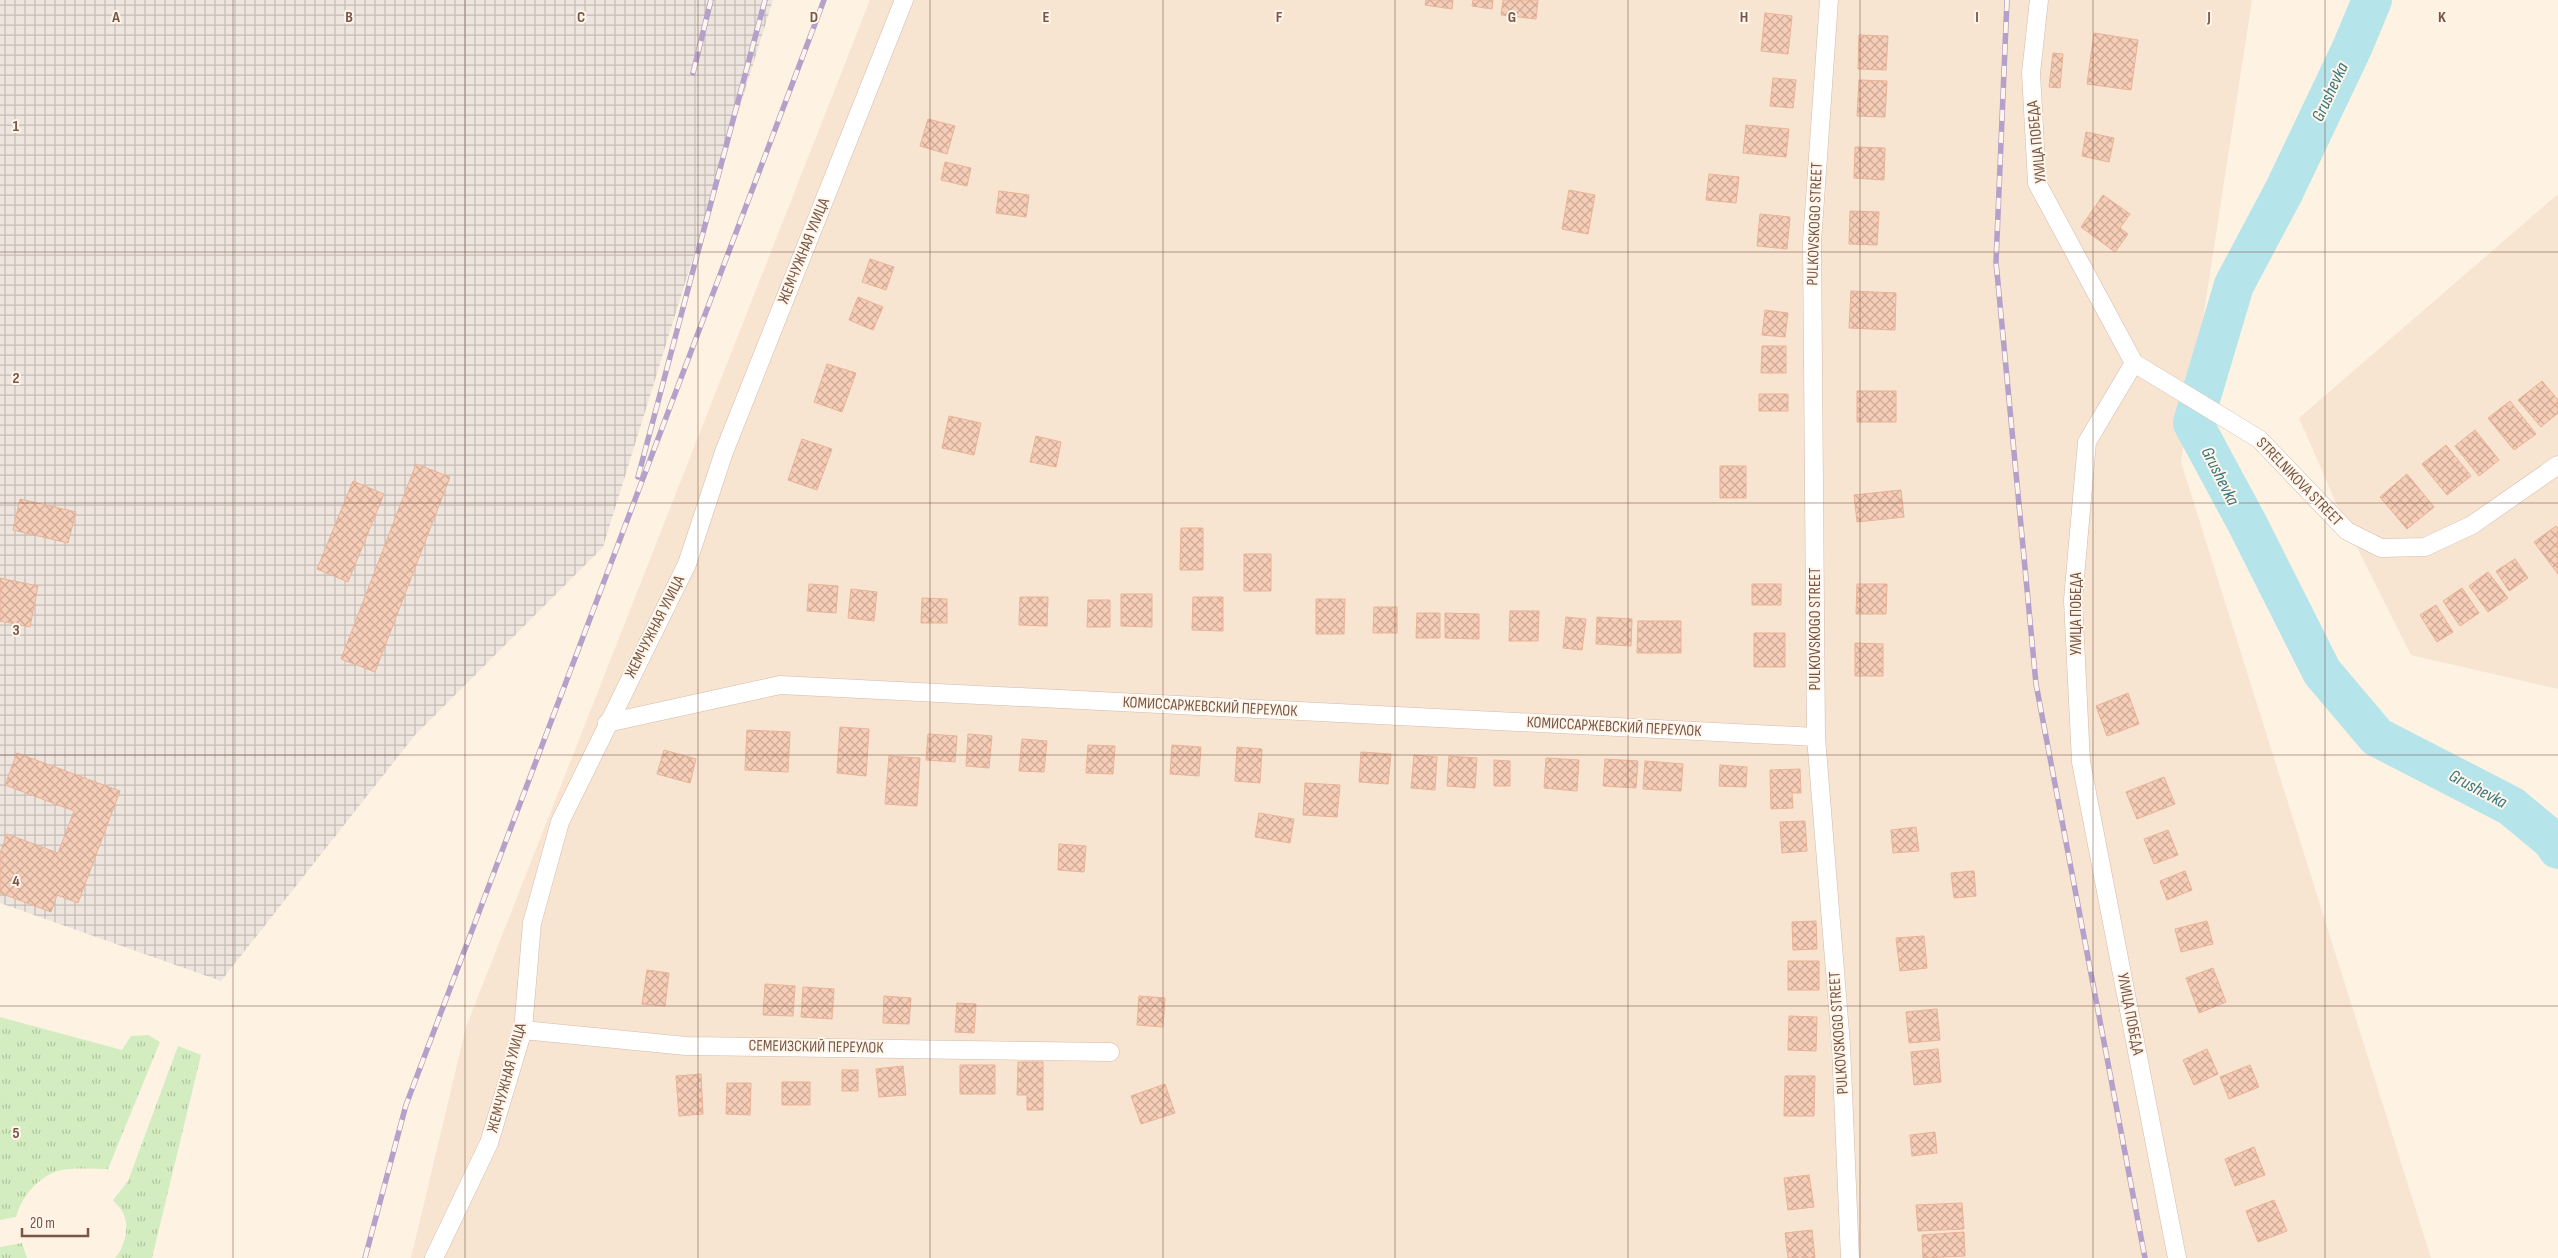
<svg xmlns="http://www.w3.org/2000/svg" width="2558" height="1258" font-family="'Sofia Sans Condensed',sans-serif">
	<style>
		.residential { fill: #f7e4d1 }
		.industrial { fill: url(#industrial-grid) }
		.grass { fill: url(#grass-tufts) }
		.lines { fill: none; stroke-linecap: round; stroke-linejoin: round }
		.river { stroke: #b5e4ea; stroke-width: 40 }
		.building { fill: url(#building-cross-hatch); stroke: #eab397 }
		.minor-casing { stroke: #d3bbab; stroke-width: 19 }
		.minor { stroke: #fff; stroke-width: 18 }
		.rail-casing { stroke: #b4a0c9; stroke-width: 5.5 }
		.rail { stroke: #fff6eb; stroke-width: 4; stroke-dasharray: 11; stroke-linecap: butt }
		.grid { fill: none; stroke: #795646; stroke-width: 1; stroke-opacity: 0.55 }
		.labels { text-anchor: middle; dominant-baseline: central; stroke-width: 4; stroke-linejoin: round; paint-order: stroke }
		.street-label { font-size: 16px; fill: #795646; stroke: #fff6eb }
		.water-label { font-size: 18px; font-style: italic; fill: #39777f; stroke: #fff6eb }
		.grid-label { font-size: 16px; text-anchor: middle; font-weight: bold; fill: #795646; stroke: #fff6eb; stroke-width: 4; stroke-linejoin: round; paint-order: stroke }
	</style>
	<defs>
		<pattern id="industrial-grid" width="8" height="8" patternUnits="userSpaceOnUse" patternTransform="scale(1.25)"><rect width="8" height="8" fill="#ede5de"/><path d="M0 4h8M4 0v8" fill="none" stroke="#c5bcb6"/></pattern>
		<pattern id="grass-tufts" width="24" height="20" patternUnits="userSpaceOnUse" patternTransform="scale(1.25)"><rect width="24" height="20" fill="#d4edc0"/><path d="M3 7l-1-3M5 7V3M7 7l1-3M15 17l-1-3M17 17v-4M19 17l1-3" fill="none" stroke="#b1c39e"/></pattern>
		<pattern id="building-cross-hatch" width="8" height="8" patternUnits="userSpaceOnUse" patternTransform="scale(1.25)"><rect width="8" height="8" fill="#f6ceb8"/><path d="M0 0l8 8M0 8l8-8" fill="none" stroke="#ccaa97"/></pattern>
	</defs>
	<rect width="100%" height="100%" fill="#fef2e3"/>
	<path class="residential" d="M870,0H2252L2181,462L2431,1258H411L466,1027Z
		M2558,194V689L2411,655L2344,521L2299,418Z"/>
	<path class="industrial" d="M0,0H773L603,547L415,735L221,981L0,903Z"/>
	<path class="grass" d="M0,1017L122,1050L131,1036L148,1035L160,1042L108,1169C93,1169 72,1167 57,1171C37,1178 21,1198 16,1217L0,1220Z
		M178,1046L201,1055L152,1258H115C125,1247 130,1226 123,1213C121,1208 116,1204 113,1200L128,1181Z
		M22,1243L27,1258H0V1247Z"/>
	<g class="lines">
		<path class="river" d="M2372,0L2352,48L2284,191L2234,285L2193,423L2247,523L2322,672L2377,737L2511,806L2552,840L2558,849"/>
	</g>
	<path class="building" d="M1426,0H1453L1452,9L1425,5Z
		M1473,0H1493L1492,9L1472,6Z
		M1503,0H1538L1536,19L1501,15Z
		M1765,13L1792,16L1788,54L1761,51Z
		M2094,33L2138,40L2131,90L2087,84Z
		M1859,35L1888,36L1886,70L1858,69Z
		M2053,53L2063,54L2060,88L2049,87Z
		M1773,78L1796,80L1793,108L1770,106Z
		M1859,80L1887,81L1885,117L1857,116Z
		M928,119L955,126L947,154L920,146Z
		M1746,125L1789,129L1786,157L1743,153Z
		M2086,132L2114,138L2109,162L2082,156Z
		M1855,147L1885,148L1884,180L1854,178Z
		M945,162L971,168L967,186L941,180Z
		M1709,174L1739,177L1736,203L1706,200Z
		M1569,190L1595,195L1588,234L1562,229Z
		M999,191L1029,195L1026,217L996,213Z
		M2103,195L2130,214L2120,228L2128,234L2115,252L2081,227Z
		M1850,211L1879,212L1877,245L1849,244Z
		M1760,214L1790,217L1787,249L1757,246Z
		M870,259L894,267L886,290L862,282Z
		M1851,291L1896,293L1895,330L1849,328Z
		M858,297L883,307L873,330L849,320Z
		M1765,310L1788,313L1785,337L1762,335Z
		M1762,346H1786V373H1761Z
		M827,364L856,373L842,412L814,402Z
		M2542,381L2558,400V413L2541,427L2518,400Z
		M1857,391H1896V422H1857Z
		M1759,394H1788V411H1759Z
		M2510,401L2536,434L2514,450L2488,418Z
		M949,416L981,423L974,455L942,448Z
		M2475,430L2499,460L2479,476L2455,446Z
		M1036,436L1061,442L1056,467L1030,462Z
		M802,439L832,449L817,490L788,480Z
		M2446,445L2471,476L2447,495L2422,464Z
		M416,464L450,477L375,672L341,659Z
		M1720,466H1746V498H1720Z
		M2407,474L2434,507L2407,529L2380,497Z
		M353,481L384,494L348,582L317,569Z
		M1901,490L1904,517L1857,522L1854,495Z
		M20,499L76,512L68,543L13,530Z
		M2556,526L2558,528V574L2534,542Z
		M1181,528H1203V570H1180Z
		M1244,554H1271V591H1244Z
		M2515,559L2528,578L2509,591L2496,571Z
		M2488,572L2508,598L2488,612L2469,586Z
		M0,578L38,586L30,627L0,621Z
		M809,584L838,586L836,613L807,611Z
		M1752,584H1781V605H1752Z
		M1857,584H1887L1886,614H1856Z
		M2462,588L2479,613L2460,626L2443,601Z
		M851,589L877,592L874,621L848,618Z
		M1121,594H1152V627L1121,626Z
		M1020,597H1048L1047,626L1019,625Z
		M1193,597H1223V631L1192,630Z
		M922,598L947,599V623H921Z
		M1316,599H1345L1344,634H1316Z
		M1088,600H1110V627H1087Z
		M2436,605L2453,632L2437,642L2420,615Z
		M1374,607H1397V633H1373Z
		M1510,611H1539L1538,641H1509Z
		M1417,613H1440V638H1416Z
		M1445,613L1479,614V639L1445,638Z
		M1566,617L1586,619L1582,650L1563,648Z
		M1597,617L1632,619L1631,646L1596,644Z
		M1638,621H1681V653H1637Z
		M1754,633H1785V667H1754Z
		M1855,643L1883,644V676H1855Z
		M2128,693L2139,724L2107,736L2096,706Z
		M840,727L869,729L866,776L837,773Z
		M747,730L790,732L788,772L745,770Z
		M928,734L957,736L955,762L926,760Z
		M968,734L992,736L989,768L966,766Z
		M1022,739L1047,741L1044,772L1019,771Z
		M1088,745L1115,746L1113,774L1086,773Z
		M1172,745L1201,747L1199,776L1170,774Z
		M1237,747L1262,749L1260,783L1235,781Z
		M664,750L696,759L690,783L657,774Z
		M1361,752L1391,754L1388,784L1359,782Z
		M17,753L120,791L78,903L57,895L51,912L0,893V853L7,834L58,853L74,811L5,785Z
		M1414,755L1437,757L1435,790L1411,788Z
		M889,756L920,758L917,806L885,804Z
		M1449,756L1477,758L1475,788L1447,786Z
		M1546,758L1579,760L1577,791L1544,788Z
		M1605,759L1638,761L1636,788L1603,786Z
		M1494,760L1510,761V786H1494Z
		M1645,761L1683,764L1681,791L1643,789Z
		M1720,765L1747,767L1746,787L1719,786Z
		M1800,769L1801,793H1792L1793,808L1771,809L1770,770Z
		M2164,777L2175,804L2137,819L2126,792Z
		M1305,783L1340,785L1337,817L1303,815Z
		M1259,813L1294,819L1290,843L1255,837Z
		M1805,821L1807,851L1782,853L1780,822Z
		M1916,827L1919,851L1893,853L1891,830Z
		M2168,830L2178,855L2154,864L2144,839Z
		M1059,844L1086,846L1084,872L1058,870Z
		M1974,871L1976,896L1954,898L1951,873Z
		M2185,871L2192,890L2167,900L2160,881Z
		M1816,921L1817,949L1793,950L1792,922Z
		M2207,921L2213,944L2181,952L2175,929Z
		M1924,936L1927,968L1900,971L1896,938Z
		M1788,961H1819V990H1788Z
		M2213,968L2226,1002L2199,1013L2186,978Z
		M647,970L669,973L665,1006L642,1004Z
		M765,984L795,986L793,1016L763,1015Z
		M803,987L834,989L832,1019L801,1017Z
		M884,996L911,998L909,1024L883,1023Z
		M1139,996L1165,998L1163,1027L1137,1025Z
		M957,1003L976,1004L974,1033L955,1032Z
		M1937,1009L1940,1040L1909,1043L1906,1012Z
		M1789,1016L1817,1017L1816,1051L1788,1050Z
		M1938,1049L1941,1082L1914,1085L1911,1052Z
		M2207,1049L2218,1074L2194,1085L2183,1060Z
		M1018,1062H1043V1110H1027V1095H1017Z
		M960,1065H995V1094H960Z
		M2250,1065L2259,1087L2229,1099L2220,1077Z
		M903,1066L906,1095L879,1097L876,1069Z
		M842,1070H858V1091H842Z
		M701,1074L703,1114L679,1116L676,1076Z
		M1785,1076H1815L1814,1116H1784Z
		M782,1082H810V1105H782Z
		M727,1083H751L750,1115L726,1114Z
		M1165,1084L1175,1113L1141,1124L1131,1096Z
		M1935,1132L1937,1153L1912,1156L1910,1135Z
		M2254,1147L2265,1175L2235,1186L2225,1159Z
		M1809,1175L1814,1207L1788,1210L1784,1178Z
		M2274,1200L2287,1231L2258,1242L2246,1211Z
		M1962,1203L1964,1229L1918,1231L1916,1205Z
		M1812,1230L1815,1258H1788L1785,1233Z
		M1964,1232L1965,1256L1923,1258L1922,1235Z"/>
	<g class="lines">
		<defs>
			<path id="minor" d="M1829,0L1812,242L1816,737L1841,1045L1850,1258
				M2039,0L2031,73L2037,183L2134,363L2087,442L2073,600L2081,762L2177,1258
				M2134,363L2259,439L2347,531L2381,548L2425,547L2472,525L2558,465
				M607,723L780,685L1816,737
				M523,1030L686,1046L1110,1052
				M434,1258L489,1143L523,1030L532,923L560,822L687,564L724,452L904,0"/>
		</defs>
		<use href="#minor" class="minor-casing"/>
		<use href="#minor" class="minor"/>
		<defs>
			<path id="rail" d="M2007,0L1996,262L2036,684L2145,1258
				M693,73L711,0
				M638,477L765,0
				M365,1258L406,1105L824,0"/>
		</defs>
		<use href="#rail" class="rail-casing"/>
		<use href="#rail" class="rail"/>
	</g>
	<path class="grid" d="M233,0V1258M465,0V1258M698,0V1258M930,0V1258M1163,0V1258M1395,0V1258M1628,0V1258M1860,0V1258M2093,0V1258M2325,0V1258M0,252H2558M0,503H2558M0,755H2558M0,1006H2558"/>
	<g class="labels">
		<g class="street-label">
			<text transform="translate(2037 142) rotate(-96)">УЛИЦА ПОБЕДА</text>
			<text transform="translate(1815 224) rotate(-88)">PULKOVSKOGO STREET</text>
			<text transform="translate(804 251) rotate(-68)">ЖЕМЧУЖНАЯ УЛИЦА</text>
			<text transform="translate(2299 482) rotate(46)">STRELNIKOVA STREET</text>
			<text transform="translate(2076 614) rotate(-90)">УЛИЦА ПОБЕДА</text>
			<text transform="translate(655 627) rotate(-63)">ЖЕМЧУЖНАЯ УЛИЦА</text>
			<text transform="translate(1815 629) rotate(-90)">PULKOVSKOGO STREET</text>
			<text transform="translate(1210 707) rotate(3)">КОМИССАРЖЕВСКИЙ ПЕРЕУЛОК</text>
			<text transform="translate(1614 727) rotate(3)">КОМИССАРЖЕВСКИЙ ПЕРЕУЛОК</text>
			<text transform="translate(2130 1014) rotate(79)">УЛИЦА ПОБЕДА</text>
			<text transform="translate(1839 1033) rotate(-94)">PULKOVSKOGO STREET</text>
			<text transform="translate(816 1047) rotate(1)">СЕМЕИЗСКИЙ ПЕРЕУЛОК</text>
			<text transform="translate(507 1078) rotate(-75)">ЖЕМЧУЖНАЯ УЛИЦА</text>
		</g>
		<g class="water-label">
			<text transform="translate(2330 92) rotate(-65)">Grushevka</text>
			<text transform="translate(2220 476) rotate(63)">Grushevka</text>
			<text transform="translate(2478 789) rotate(28)">Grushevka</text>
		</g>
	</g>
	<g class="grid-label">
		<text x="116" y="22">A</text>
		<text x="349" y="22">B</text>
		<text x="581" y="22">C</text>
		<text x="814" y="22">D</text>
		<text x="1046" y="22">E</text>
		<text x="1279" y="22">F</text>
		<text x="1512" y="22">G</text>
		<text x="1744" y="22">H</text>
		<text x="1977" y="22">I</text>
		<text x="2209" y="22">J</text>
		<text x="2442" y="22">K</text>
		<text x="16" y="131">1</text>
		<text x="16" y="383">2</text>
		<text x="16" y="635">3</text>
		<text x="16" y="886">4</text>
		<text x="16" y="1138">5</text>
	</g>
	<path d="M22 1228v8h66v-8" fill="none" stroke="#795646" stroke-width="2.5"/>
	<text x="30" y="1228" font-size="15" fill="#795646" stroke="#fff6eb" stroke-width="4" paint-order="stroke">20 m</text>
</svg>
